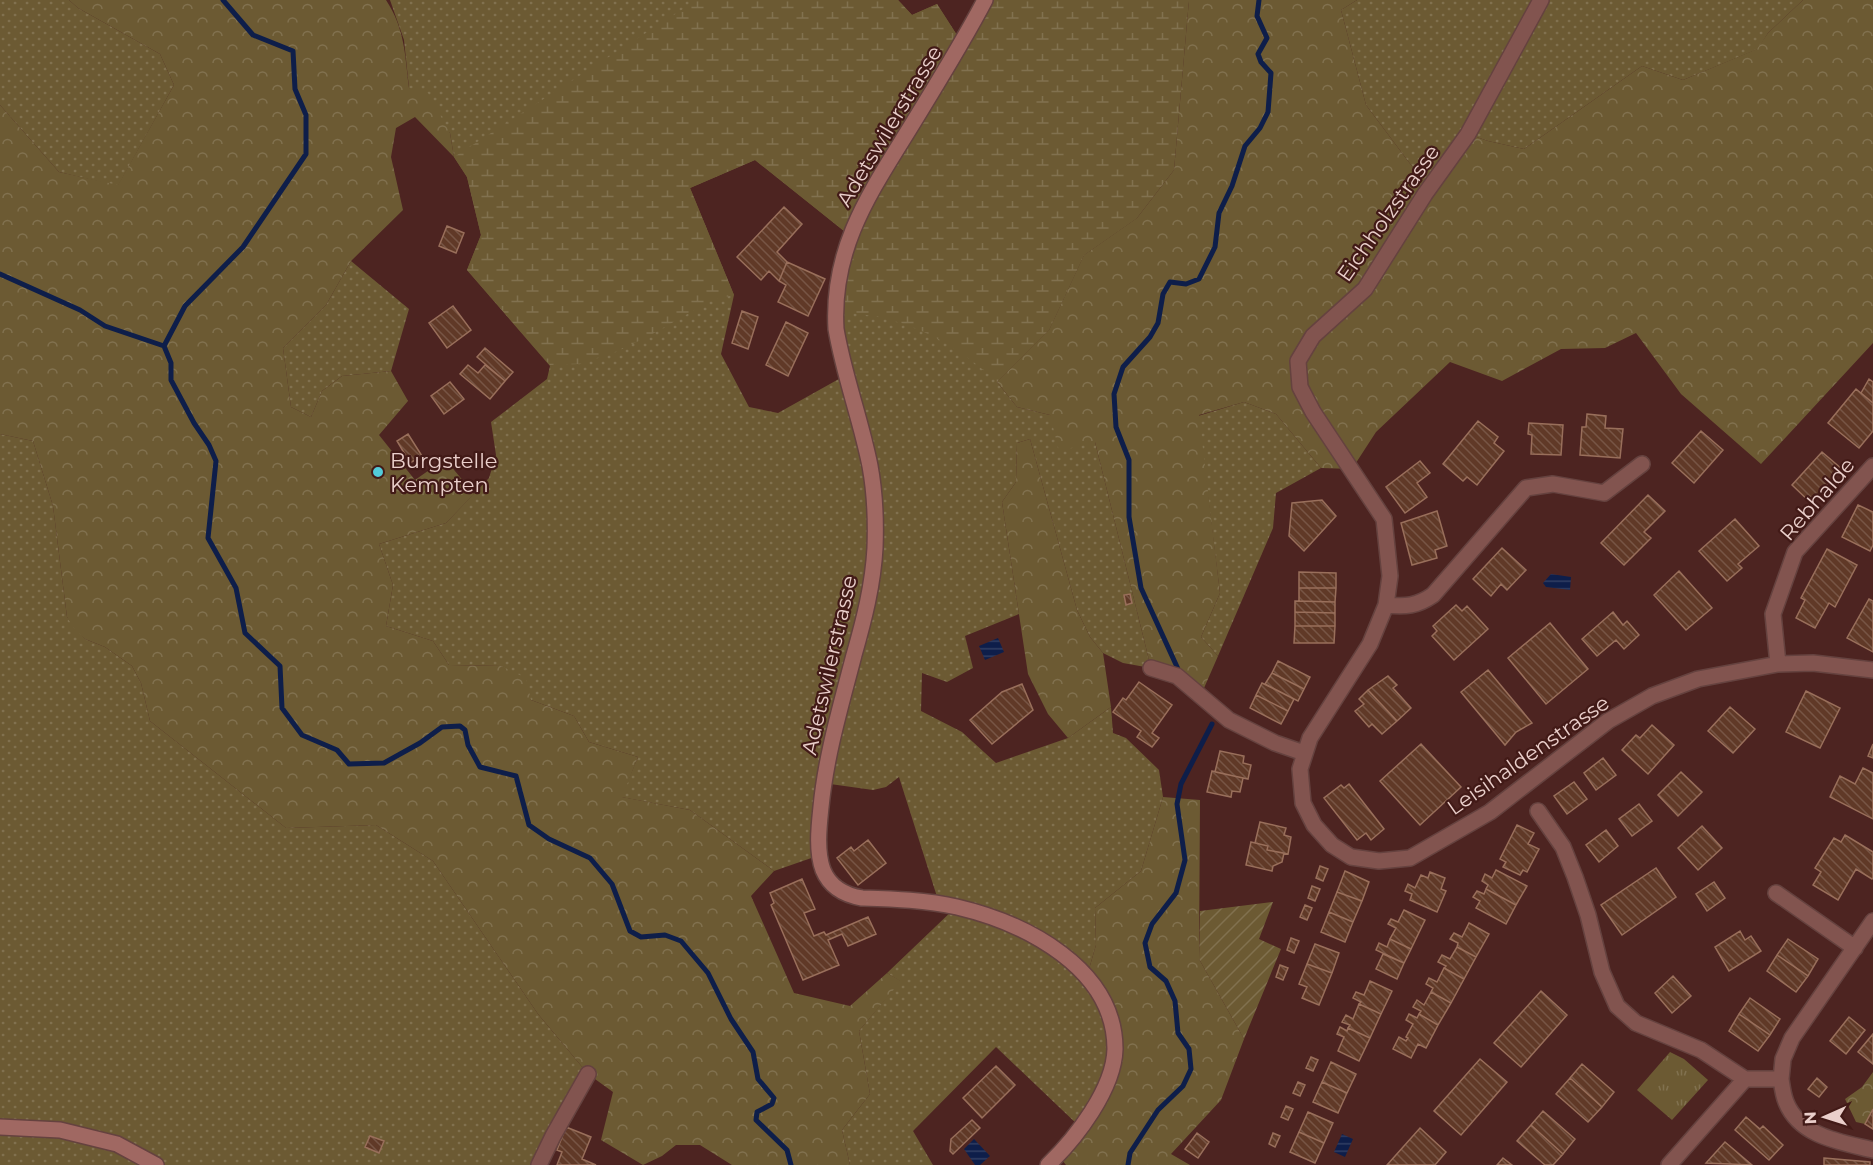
<svg xmlns="http://www.w3.org/2000/svg" width="1873" height="1165" font-family="Montserrat,sans-serif">
	<style>
		.grass { fill: url(#grass-dots); fill-rule: evenodd }
		.forest { fill: url(#forest-crowns) }
		.wetland { fill: url(#wetland-marsh) }
		.park { fill: url(#park-tufts) }
		.garden { fill: url(#garden-furrows) }
		.water { fill: url(#water-rules) }
		.lines { fill: none; stroke-linecap: round; stroke-linejoin: round }
		.stream { stroke: #0e1e4a; stroke-width: 5 }
		.building { fill: url(#building-back-hatch); stroke: #996f5b; stroke-width: 1.5 }
		.street-casing { stroke: #65423f; stroke-width: 18 }
		.secondary-casing { stroke: #65423f; stroke-width: 18 }
		.street { stroke: #82544f; stroke-width: 15 }
		.secondary { stroke: #a06862; stroke-width: 15 }
		.poi-dot { fill: #52cbd9; stroke: #421a17; stroke-width: 2 }
		.labels { text-anchor: middle; dominant-baseline: central; stroke-width: 4.5; stroke-linejoin: round; paint-order: stroke }
		.street-label { font-size: 21px; fill: #eacfcb; stroke: #421a17 }
		.poi-label { font-size: 21px; fill: #eacfcb; stroke: #421a17; text-anchor: start }
	</style>
	<defs>
		<pattern id="grass-dots" width="8" height="8" patternUnits="userSpaceOnUse" patternTransform="scale(1.5)"><rect width="8" height="8" fill="#6c5a33"/><path d="M2 2h.1M6 6h.1" fill="none" stroke="#81714f" stroke-width="1.8" stroke-linecap="round"/></pattern>
		<pattern id="forest-crowns" width="20" height="18" patternUnits="userSpaceOnUse" patternTransform="scale(1.5)"><rect width="20" height="18" fill="#6c5a33"/><path d="M2 6a3 3 0 1 1 6 0M12 15a3 3 0 1 1 6 0" fill="none" stroke="#81714f"/></pattern>
		<pattern id="wetland-marsh" width="20" height="14" patternUnits="userSpaceOnUse" patternTransform="scale(1.5)"><rect width="20" height="14" fill="#6c5a33"/><path d="M1 5h8M5 5V1M11 12h8M15 12V8" fill="none" stroke="#81714f"/></pattern>
		<pattern id="park-tufts" width="24" height="20" patternUnits="userSpaceOnUse" patternTransform="scale(1.5)"><rect width="24" height="20" fill="#6c5a33"/><path d="M3 7l-1-3M5 7V3M7 7l1-3M15 17l-1-3M17 17v-4M19 17l1-3" fill="none" stroke="#81714f"/></pattern>
		<pattern id="garden-furrows" width="10" height="10" patternUnits="userSpaceOnUse" patternTransform="scale(1.5)"><rect width="10" height="10" fill="#6c5a33"/><path d="M-1 1l2-2M0 10L10 0M9 11l2-2" fill="none" stroke="#81714f"/></pattern>
		<pattern id="water-rules" width="6" height="5" patternUnits="userSpaceOnUse" patternTransform="scale(1.5)"><rect width="6" height="5" fill="#0e1e4a"/><path d="M0 2.5h6" fill="none" stroke="#313e63"/></pattern>
		<pattern id="building-back-hatch" width="6" height="6" patternUnits="userSpaceOnUse" patternTransform="scale(1.5)"><rect width="6" height="6" fill="#603927"/><path d="M-1 5l2 2M0 0l6 6M5-1l2 2" fill="none" stroke="#775545"/></pattern>
	</defs>
	<rect width="100%" height="100%" fill="#4d2421"/>
	<path class="grass" d="M0,0H69L78,8L160,54L174,85L118,186L59,172L0,105Z
		M390,0H898L912,15L937,4L962,43L1189,0L1137,218L1084,255L1049,330L997,382L1017,407L1050,415L1095,442L1151,668L1123,663L1103,653L1090,637L1077,610L1030,439L1017,443L1016,482L1002,502L1019,614L965,636L973,668L947,682L922,673L921,711L962,732L996,763L1068,738L1111,707L1113,733L1126,738L1159,770L1163,797L1141,871L1095,908L1096,945L1087,976L1105,1005L1113,1065L1080,1127L996,1047L913,1131L933,1165H850L842,1130L870,1094L859,1031L900,981L887,973L956,907L939,903L899,777L886,787L873,790L823,783L820,855L774,871L690,810L621,797L638,757L589,742L574,716L531,700L501,666L449,665L433,641L386,626L393,585L379,544L446,523L489,478L496,455L491,422L547,379L550,366L467,270L481,235L467,177L454,157L450,133L409,88L404,40ZM755,160L849,235L836,329L846,375L778,413L749,407L721,354L734,295L690,188Z
		M1357,0H1803L1768,33L1758,49L1683,80L1642,66L1524,149L1488,141L1468,134L1429,189L1366,105L1341,10Z
		M351,261L409,309L391,371L342,376L322,391L311,417L291,407L283,348L326,305Z
		M1244,402L1276,414L1321,468L1276,493L1273,528L1218,656L1201,637L1220,593L1198,416Z
		M0,434L33,441L53,506L67,617L85,639L105,647L132,666L141,683L150,721L286,828L376,825L433,861L538,1014L588,1074L539,1165H0Z"/>
	<path class="forest" d="M69,0H386C405,29 405,55 409,88L428,93L450,133L454,157L415,117L396,128L391,157L403,210L351,261L326,305L283,348L291,407L311,417L322,391L342,376L391,371L408,401L379,435L415,480L445,459L474,494L446,523L379,544L393,585L386,626L433,641L449,665L501,666L526,678L531,700L574,716L589,742L638,757L622,797L690,810L774,871L751,896L794,993L850,1006L887,973L901,981L859,1031L870,1094L842,1130L850,1165H732L700,1145H676L662,1156L643,1165L601,1140L613,1092L588,1074L538,1014L433,861L376,825L286,828L150,721L141,683L132,666L105,647L85,639L73,627L67,617L53,506L33,441L0,434V105L59,172L118,185L174,85L160,54L78,8Z
		M1189,0H1357L1341,10L1366,105L1429,189L1468,134L1488,141L1524,149L1642,66L1683,80L1757,49L1768,33L1803,0H1873V343L1761,464L1681,394L1636,333L1605,348L1561,349L1502,381L1450,362L1376,432L1352,469L1321,468L1276,414L1244,402L1199,415L1220,593L1201,637L1218,656L1201,695L1151,668L1095,442L1059,451L1050,415L1017,407L997,382L1049,330L1084,255L1137,218L1174,170Z
		M1030,439L1077,610L1090,637L1103,653L1111,707L1068,738L1048,714L1028,674L1002,502L1016,482L1017,443Z
		M1163,797L1200,800L1199,959L1244,1039L1221,1100L1171,1154L1190,1165H1066L1058,1155L1103,1092L1113,1032L1087,976L1096,945L1095,908L1141,871Z
		M1873,1072V1109L1865,1124L1856,1122L1845,1099L1862,1087Z"/>
	<path class="wetland" d="M697,0H898L912,15L937,4L962,43L985,0H1189L1174,170L1137,218L1084,255L1049,330L997,382C950,338 899,314 835,312L849,235L755,160L690,188L734,295L712,300L649,336L618,351L579,364L550,365L467,270L481,235L467,177L454,157Z"/>
	<path class="park" d="M1670,1052L1684,1059L1708,1080L1672,1120L1637,1090Z"/>
	<path class="garden" d="M1273,902L1259,939L1281,949L1244,1039L1199,959L1200,911Z"/>
	<path class="water" d="M1551,574L1571,577L1570,590L1546,587L1543,583Z
		M998,638L1004,652L985,660L979,646Z
		M1342,1134L1353,1139L1345,1157L1334,1152Z
		M974,1139L990,1156L980,1165H975L964,1149Z"/>
	<g class="lines">
		<path class="stream" d="M223,0L253,35L293,51L295,89L306,115V154L243,247L185,306L164,346L171,363V380L194,423L209,445L216,461L208,538L236,588L245,633L280,666L282,708L302,735L337,750L349,764L384,763L420,743L442,727L460,726L465,730L468,745L480,767L516,776L529,825L549,839L590,858L612,884L630,931L641,937L665,935L681,941L708,973L731,1019L753,1052L758,1079L774,1098L772,1104L757,1112L756,1120L787,1150L791,1165
			M0,274L80,310L105,326L164,346
			M1178,669L1141,588L1129,517V460L1116,427L1114,394L1123,367L1150,337L1158,323L1163,294L1170,282L1186,284L1199,279L1215,247L1219,213L1232,186L1245,146L1260,128L1268,112L1271,73L1261,62L1258,54L1267,38L1257,16L1259,0
			M1128,1165L1130,1153L1158,1110L1183,1086L1191,1069L1189,1049L1178,1033L1175,1001L1166,981L1150,967L1145,943L1152,924L1176,893L1185,860L1177,804L1181,784L1212,724"/>
	</g>
	<path class="building" d="M784,207L802,224L777,252L787,262L779,281L769,271L761,280L737,257Z
		M447,226L464,233L456,253L439,246Z
		M787,262L825,279L808,316L778,302L786,285L779,281Z
		M453,306L471,330L447,348L429,323Z
		M742,311L758,317L748,349L732,343Z
		M786,322L808,333L788,376L766,365Z
		M485,348L513,372L505,381L477,357Z
		M468,365L478,373L485,365L505,381L490,399L460,374Z
		M1869,379L1873,382V403L1861,393Z
		M450,382L464,399L444,414L431,396Z
		M1856,389L1873,403V431L1859,448L1828,423Z
		M1587,414L1606,416L1605,428L1623,429L1620,458L1580,455L1582,427H1586Z
		M1478,421L1498,437L1494,443L1504,451L1477,485L1467,477L1463,481L1443,464Z
		M1529,423L1563,425L1561,455L1531,454L1532,435L1528,434Z
		M1701,431L1723,450L1694,483L1672,463Z
		M408,434L422,456L410,463L397,441Z
		M1822,452L1842,469L1811,503L1792,485Z
		M1420,461L1430,473L1417,483L1427,497L1405,513L1386,487Z
		M1648,495L1665,511L1644,532L1651,538L1624,565L1601,543Z
		M1322,500L1336,516L1304,551L1289,536L1292,503Z
		M1858,505L1873,512V545L1870,551L1842,537Z
		M1437,511L1447,546L1435,550L1437,558L1412,565L1401,523Z
		M1735,519L1759,546L1738,564L1742,568L1727,581L1699,551Z
		M1502,548L1526,570L1507,590L1501,584L1491,596L1473,579Z
		M1827,549L1857,565L1835,607L1829,603L1815,628L1796,618L1805,600L1801,598Z
		M1679,571L1712,608L1686,630L1654,595Z
		M1299,572L1336,573V588H1299Z
		M1299,588H1336L1335,602L1299,601Z
		M1130,594L1132,603L1126,605L1124,595Z
		M1869,599L1873,601V652L1847,638Z
		M1295,601L1335,602V613L1295,612Z
		M1456,605L1462,611L1467,606L1488,629L1454,660L1432,636L1437,631L1433,626Z
		M1295,612L1335,613V626H1295Z
		M1613,612L1623,625L1627,621L1639,635L1624,649L1616,640L1597,656L1582,639Z
		M1550,623L1588,669L1546,704L1508,658Z
		M1295,626H1335L1334,643H1294Z
		M1278,661L1310,677L1304,689L1272,673Z
		M1488,670L1532,723L1516,732L1505,745L1461,692Z
		M1272,673L1304,689L1298,701L1265,684Z
		M1388,676L1397,685L1393,688L1411,708L1397,721L1368,690Z
		M1139,682L1172,705L1152,733L1159,738L1152,747L1137,737L1141,731L1113,712L1123,698L1126,700Z
		M1262,683L1294,699L1288,711L1256,695Z
		M1022,684L1033,710L992,744L970,720L1002,692Z
		M1368,690L1397,721L1382,734L1372,724L1369,727L1355,711L1364,704L1359,699Z
		M1806,691L1840,708L1820,748L1786,732Z
		M1256,695L1288,711L1281,724L1250,708Z
		M1730,707L1755,729L1733,753L1708,731Z
		M1652,725L1674,745L1648,774L1622,750L1636,735L1640,738Z
		M1421,744L1461,787L1420,825L1380,781Z
		M1873,744V758L1868,756Z
		M1220,751L1244,756L1243,763L1251,765L1248,779L1215,772Z
		M1603,758L1616,775L1596,790L1584,773Z
		M1863,768L1873,773V819L1830,797L1840,776L1855,784Z
		M1212,771L1243,778L1240,792L1232,791L1231,797L1207,792Z
		M1681,772L1702,792L1678,816L1658,795Z
		M1574,782L1587,799L1567,814L1554,796Z
		M1349,784L1384,829L1371,840L1366,833L1357,840L1324,798L1341,785L1344,788Z
		M1639,804L1652,821L1632,836L1619,819Z
		M1260,822L1286,828L1284,835L1291,837L1288,854L1267,850L1268,846L1255,843Z
		M1517,825L1534,833L1528,844L1539,849L1527,872L1523,870L1520,875L1503,867L1506,862L1500,859Z
		M1702,826L1722,848L1698,870L1678,848Z
		M1606,830L1618,846L1599,862L1586,845Z
		M1845,835L1873,852V878L1872,879L1856,869L1838,900L1813,885L1821,872L1815,868L1834,838L1841,842Z
		M868,840L886,863L858,885L837,858L851,847L854,851Z
		M1251,842L1268,846L1267,850L1284,853L1282,862L1273,866L1272,871L1246,865Z
		M1320,866L1328,869L1323,881L1316,878Z
		M1656,868L1676,897L1622,935L1601,905Z
		M1496,870L1527,886L1516,905L1486,889L1488,885L1482,881L1485,874L1492,878Z
		M1345,871L1369,882L1362,901L1337,892Z
		M1430,872L1445,878L1441,889L1446,891L1437,912L1410,900L1412,894L1405,891L1408,884L1415,888L1421,875L1428,878Z
		M802,879L815,909L804,913L814,936L824,932L826,935L868,917L876,934L848,946L842,934L828,940L839,965L803,980L771,905L774,903L770,893Z
		M1714,882L1725,898L1707,911L1696,894Z
		M1312,886L1320,889L1315,901L1308,898Z
		M1486,889L1516,905L1506,924L1476,908L1480,901L1473,897L1477,891L1484,894Z
		M1337,892L1362,901L1353,922L1329,912Z
		M1305,905L1312,908L1307,920L1300,917Z
		M1404,910L1425,920L1411,949L1390,939L1396,928L1388,924L1391,919L1398,922Z
		M1329,912L1353,922L1345,942L1321,932Z
		M1469,923L1489,934L1476,957L1457,947L1458,943L1450,939L1454,933L1462,937Z
		M1740,931L1745,940L1751,936L1761,951L1729,971L1715,947Z
		M1291,938L1299,941L1294,953L1287,950Z
		M1390,939L1411,949L1404,963L1376,950L1379,943L1387,947Z
		M1788,939L1818,959L1808,976L1777,955Z
		M1315,944L1339,953L1332,973L1307,964Z
		M1457,947L1476,957L1464,979L1444,968L1446,966L1438,962L1442,955L1450,959Z
		M1383,954L1404,963L1397,979L1376,969Z
		M1777,955L1808,976L1796,992L1767,971Z
		M1307,964L1332,973L1319,1005L1302,998L1307,987L1299,984Z
		M1280,965L1288,968L1283,980L1276,977Z
		M1444,968L1464,979L1451,1003L1431,992L1433,988L1426,984L1429,978L1437,982Z
		M1673,976L1691,996L1672,1013L1655,993Z
		M1370,981L1392,991L1381,1014L1359,1004L1361,1002L1353,998L1356,992L1364,995Z
		M1541,991L1567,1015L1521,1067L1494,1043Z
		M1431,992L1451,1003L1438,1025L1419,1014L1421,1011L1413,1007L1417,1000L1424,1005Z
		M1750,998L1780,1019L1770,1035L1739,1014Z
		M1359,1004L1381,1014L1370,1038L1348,1028L1350,1025L1342,1022L1346,1015L1353,1019Z
		M1409,1014L1417,1018L1419,1014L1438,1025L1426,1048L1418,1044L1411,1058L1393,1049L1399,1037L1406,1041L1408,1038L1406,1037L1413,1024L1406,1020Z
		M1739,1014L1770,1035L1758,1051L1729,1031Z
		M1849,1017L1865,1030L1846,1054L1830,1041Z
		M1340,1027L1347,1031L1348,1028L1370,1038L1359,1061L1338,1051L1344,1037L1337,1034Z
		M1873,1034V1064L1858,1052Z
		M1311,1057L1318,1060L1313,1071L1306,1068Z
		M1480,1059L1507,1082L1461,1135L1434,1111Z
		M1331,1062L1356,1074L1347,1093L1322,1082Z
		M1582,1064L1614,1092L1602,1107L1570,1078Z
		M996,1066L1015,1085L982,1118L963,1098Z
		M1570,1078L1602,1107L1588,1122L1556,1094Z
		M1817,1078L1827,1087L1819,1097L1808,1089Z
		M1298,1082L1305,1085L1300,1096L1293,1093Z
		M1322,1082L1347,1093L1338,1113L1313,1102Z
		M1286,1106L1293,1109L1288,1120L1281,1117Z
		M1873,1109V1129L1865,1124Z
		M1543,1111L1575,1139L1563,1154L1531,1125Z
		M1308,1112L1333,1123L1324,1143L1299,1132Z
		M1746,1117L1760,1129L1763,1126L1783,1145L1769,1160L1735,1130Z
		M972,1120L980,1128L953,1154L950,1151L951,1139Z
		M1531,1125L1563,1154L1553,1165H1545L1517,1141Z
		M566,1127L591,1137L582,1159L596,1165H557L562,1152L557,1150Z
		M1420,1128L1446,1152L1435,1165H1387Z
		M1299,1132L1324,1143L1315,1163L1290,1152Z
		M1197,1133L1209,1142L1198,1158L1185,1149Z
		M1273,1133L1280,1136L1275,1147L1269,1144Z
		M370,1136L384,1141L379,1153L365,1147Z
		M1725,1142L1752,1165L1706,1163Z
		M1503,1158L1512,1165H1497Z
		M1824,1158L1870,1162V1165H1824Z"/>
	<g class="lines">
		<defs>
			<path id="street" d="M1642,464L1604,493L1553,484L1526,488L1433,595C1417,606 1406,607 1386,605L1370,644L1310,738L1300,769L1303,803L1314,825L1332,845L1351,857L1379,861L1410,858L1490,812L1608,721L1652,696L1698,679L1778,664L1813,663L1873,670
				M1386,605L1390,576L1384,519L1313,412L1300,387L1298,361L1313,336L1365,289L1425,194L1468,134L1541,0
				M1778,664L1773,614L1795,552L1873,466
				M1151,668L1177,676L1229,720L1275,743L1304,753
				M1538,811L1563,847L1575,877L1588,915L1602,972L1617,1006L1636,1023L1701,1050L1745,1079H1781C1782,1086 1783,1095 1786,1102C1800,1137 1841,1142 1873,1150
				M1776,893L1855,948
				M1781,1079L1783,1059L1792,1038L1873,921
				M539,1165L553,1136L588,1074
				M1669,1165L1745,1079"/>
			<path id="secondary" d="M985,0C963,42 938,82 913,123C872,190 831,246 836,329C844,376 861,420 870,466C875,493 876,521 875,548C873,585 864,620 854,655C841,705 826,755 821,807C819,826 816,851 823,870C830,887 844,895 862,898C893,899 926,900 957,907C1025,923 1115,968 1115,1049C1114,1089 1076,1138 1048,1165
				M0,1127L60,1130L117,1144L156,1165"/>
		</defs>
		<use href="#street" class="street-casing"/>
		<use href="#secondary" class="secondary-casing"/>
		<use href="#street" class="street"/>
		<use href="#secondary" class="secondary"/>
	</g>
	<circle class="poi-dot" cx="378" cy="472" r="6"/>
	<g class="labels">
		<g class="street-label">
			<text transform="translate(889 126) rotate(-59)">Adetswilerstrasse</text>
			<text transform="translate(1388 213) rotate(-55)">Eichholzstrasse</text>
			<text transform="translate(1817 499) rotate(-49)">Rebhalde</text>
			<text transform="translate(829 665) rotate(-77)">Adetswilerstrasse</text>
			<text transform="translate(1528 755) rotate(-35)">Leisihaldenstrasse</text>
		</g>
		<g class="poi-label">
			<text x="390" y="460">Burgstelle<tspan x="390" dy="24">Kempten</tspan></text>
		</g>
	</g>
	<g transform="translate(1825 1117) rotate(267)" stroke="#421a17" stroke-width="4.5" paint-order="stroke">
	<path d="M0-4.5L10 22L0 15L-10 22Z" fill="#eacfcb"/>
	<text y="-9" font-size="16" font-weight="bold" text-anchor="middle" fill="#eacfcb">N</text>
	</g>
</svg>
